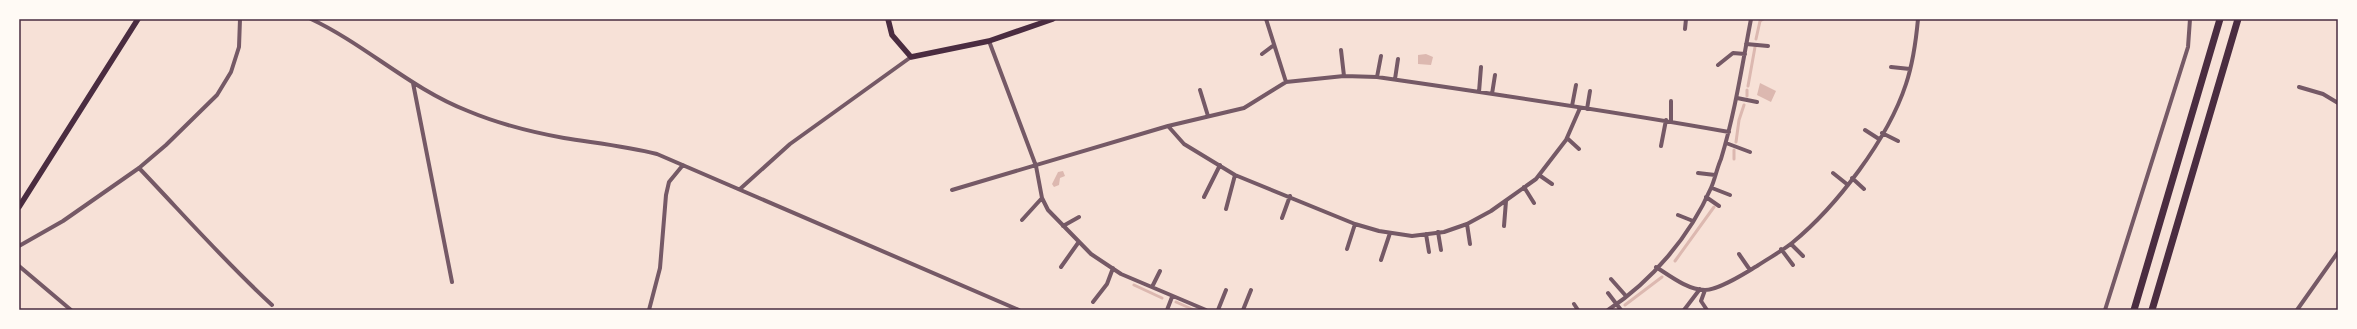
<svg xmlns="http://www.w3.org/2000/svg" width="2357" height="329" font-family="Overpass,sans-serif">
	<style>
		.water { fill: #dcb8b0 }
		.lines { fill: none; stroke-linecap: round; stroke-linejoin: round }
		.stream { stroke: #dcb8b0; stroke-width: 3 }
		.minor { stroke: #755966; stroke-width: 4 }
		.secondary { stroke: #4a2c40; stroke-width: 5.5 }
		.trunk { stroke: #4a2c40; stroke-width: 7 }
		.neatline { fill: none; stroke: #4a2c40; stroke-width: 1.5 }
	</style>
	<rect width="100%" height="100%" fill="#f7e1d7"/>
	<path class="water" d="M1426,54L1433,57L1431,65L1418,64V55Z
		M1760,83L1776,91L1771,102L1757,95Z
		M1063,171L1065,176L1060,178L1059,185L1054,187L1052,184L1058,172Z"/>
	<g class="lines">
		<path class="stream" d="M1756,39L1760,21L1763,19
			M1748,86L1755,47
			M1747,96V90
			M1736,142L1739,120L1744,105
			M1734,150V159
			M1675,261L1714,207
			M1134,285L1162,298
			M1176,302L1194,310
			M1625,305L1662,277"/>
		<path class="minor" d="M311,19C366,45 411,89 468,111C499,124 531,132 564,138C595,143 626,146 657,154L1019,310
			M1266,19L1286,82
			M1685,29L1686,19
			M989,41L1036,166L1042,198L1048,210L1091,254L1121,274L1206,310
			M1746,44L1768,46
			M1341,50L1344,76
			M1262,54L1274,45
			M1718,65L1733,53L1745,54
			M1891,67L1910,69
			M1377,77L1381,56
			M1395,79L1398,59
			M413,83L452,282
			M2299,87L2323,94L2338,103
			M1200,90L1208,116
			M1479,92L1481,67
			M1492,94L1495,75
			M1737,98L1757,102
			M1572,106L1576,85
			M1587,109L1590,91
			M1671,121V101
			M1168,126L1184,144L1235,175L1355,224L1379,231L1412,236L1444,232L1467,224L1491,211L1536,179L1566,140L1580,108
			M1865,130L1879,139
			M1882,133L1898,141
			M1567,138L1579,149
			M1726,143L1750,152
			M1661,146L1666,120
			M139,168C183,214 225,262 272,305
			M1698,173L1715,175
			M1833,173L1848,185
			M1539,175L1552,184
			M1852,178L1864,189
			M1524,187L1534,203
			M1712,188L1730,195
			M740,189L790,144L911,57
			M952,190L1168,126L1244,108L1286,82L1344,76L1377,77C1495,94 1612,111 1729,132
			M1204,197L1220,165
			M1706,197L1719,206
			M1226,209L1235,175
			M1678,215L1693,221
			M1282,218L1290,196
			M1022,220L1042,198
			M1467,224L1470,244
			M1063,226L1079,217
			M1504,226L1506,201
			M1438,232L1441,250
			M1426,234L1429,252
			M1791,244L1803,256
			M19,246L63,221L139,168L166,145L217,95L231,72L239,47L240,19
			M1347,249L1355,224
			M1781,249L1793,265
			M1739,254L1750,270
			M1381,260L1390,233
			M19,266L71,310
			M1061,267L1078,243
			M1656,267C1670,276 1688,290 1705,290C1719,290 1745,273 1757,266C1769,258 1782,251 1792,243C1837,206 1888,139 1906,84C1913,63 1916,41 1918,19
			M1611,279L1626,296
			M1152,287L1160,271
			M1705,290L1701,301L1707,310
			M1608,293L1621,310
			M1093,302L1107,284L1113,268
			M1574,304L1578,310
			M649,310L660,268L666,195L669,182L683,165
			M1167,310L1172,297
			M1218,310L1226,290
			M1243,310L1251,290
			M1608,310C1652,281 1690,236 1711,188C1715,179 1717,168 1721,159C1735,113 1742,66 1751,19
			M1684,310L1700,289
			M2105,310L2188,47L2190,19
			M2297,310L2338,252"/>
		<path class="secondary" d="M888,19L892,35L911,57L989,41L1053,19
			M19,207L138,19"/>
		<path class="trunk" d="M2134,310L2220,19
			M2152,310L2238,19"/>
	</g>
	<rect width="2357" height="329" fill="none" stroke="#fffaf5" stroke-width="40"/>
	<rect x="20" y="20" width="2317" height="289" class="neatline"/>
</svg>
